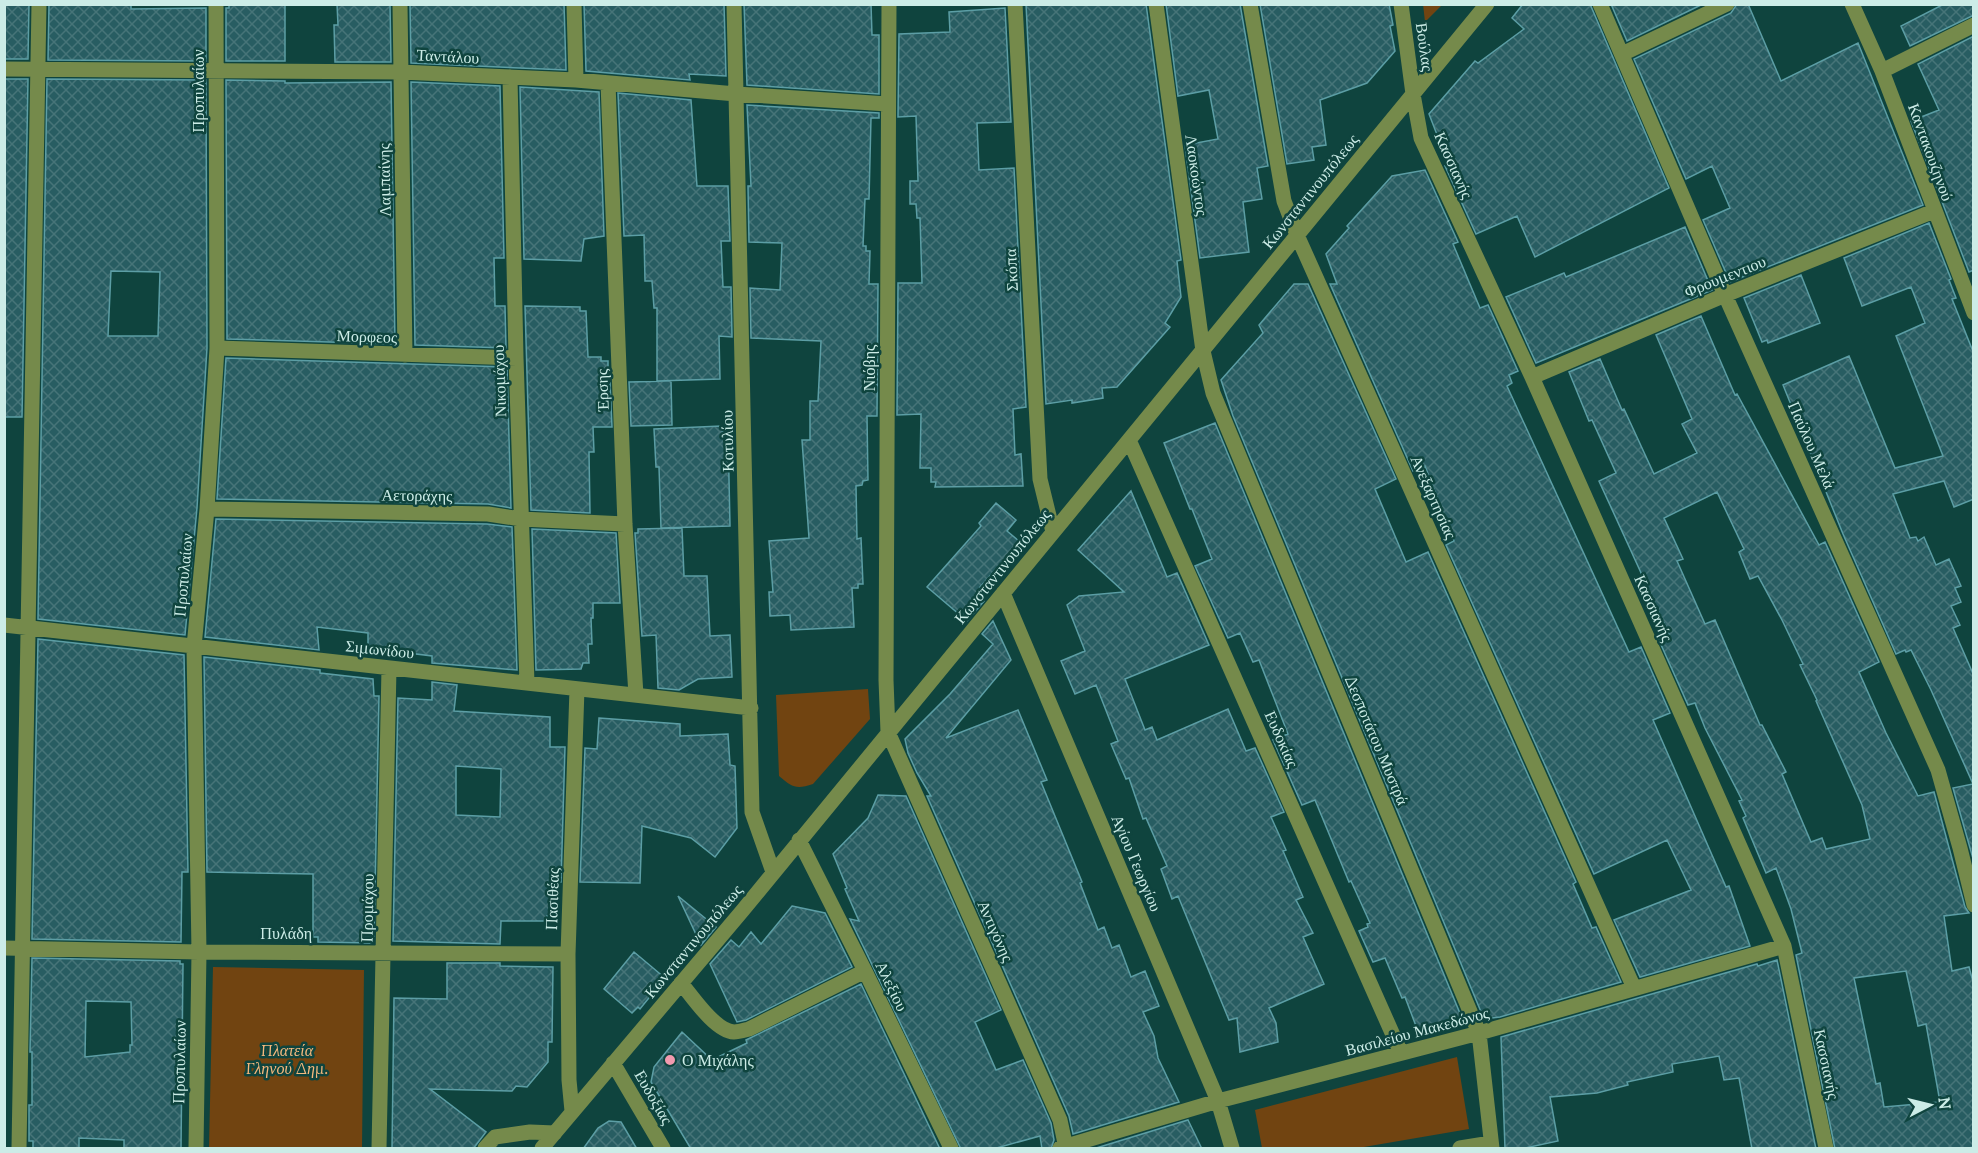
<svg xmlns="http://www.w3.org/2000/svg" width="1978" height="1153" font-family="Lora,serif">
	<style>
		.green { fill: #714411 }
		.building { fill: url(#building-cross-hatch); stroke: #5c9ea5; stroke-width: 1.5; fill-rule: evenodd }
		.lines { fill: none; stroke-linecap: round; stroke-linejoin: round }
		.minor { stroke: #758a4b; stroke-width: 15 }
		.poi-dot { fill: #f29aaf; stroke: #0f443e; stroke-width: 2 }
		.labels { text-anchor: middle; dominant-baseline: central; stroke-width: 5; stroke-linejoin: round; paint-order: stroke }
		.street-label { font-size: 16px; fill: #ccece7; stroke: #0f443e }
		.park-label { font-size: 16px; font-style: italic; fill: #f6b97e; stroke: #0f443e }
		.poi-label { font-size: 16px; fill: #ccece7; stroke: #0f443e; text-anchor: start }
	</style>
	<defs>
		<pattern id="building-cross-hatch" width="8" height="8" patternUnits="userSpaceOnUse" patternTransform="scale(1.5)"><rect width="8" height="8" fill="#285d62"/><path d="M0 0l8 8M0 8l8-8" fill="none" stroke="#467478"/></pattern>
	</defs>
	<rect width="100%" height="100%" fill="#0f443e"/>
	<path class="green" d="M1423,4H1442V5L1425,22Z
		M868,689L870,719L813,784C796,790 792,787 779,776L776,695Z
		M213,967L364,970L362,1148H209Z
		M1457,1057L1469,1129L1358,1148H1262L1255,1110Z"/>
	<path class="building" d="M4,4H29L28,59H4Z
		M49,4H131V9L206,8V61L48,60Z
		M229,4H285V61H226V8H229Z
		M337,4H390L391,62H335L334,25H338Z
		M410,4H564L566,70L411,63Z
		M584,4H724L726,76L689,74L690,80L586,71Z
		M744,4H871L872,35H879V94L747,85Z
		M1026,4H1146L1181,260L1177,261L1181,297L1165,323L1170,327L1117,387L1102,388L1103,398L1072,403V400L1046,404Z
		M1166,4H1240L1268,166L1257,168L1262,199L1243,202L1249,252L1200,258L1185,145L1218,139L1209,90L1178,96Z
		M1260,4H1389L1393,25L1390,26L1395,51L1367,83L1320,100L1326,145L1312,147L1314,160L1287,164Z
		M1523,4H1590L1669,188L1535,257L1517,216L1476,234L1445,166H1449L1429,114L1475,61L1478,63L1524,29L1512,18Z
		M1611,4H1703L1627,41Z
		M1737,4H1748L1781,81L1858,43L1923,205L1730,282L1703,220L1730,208L1712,166L1686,179L1634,59L1731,13Z
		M1944,4H1974V15L1910,46L1901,26Z
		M1005,8L1011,122L977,123L979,170L1014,168L1026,407L1013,409L1015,455L1021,454L1023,486L935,487L936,482H931V468H920L921,414L897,415L898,283H922L920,218H917L916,204H910V181H918L916,116L898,117L899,34L950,32L949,12Z
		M1974,36V270L1969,272L1911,121L1939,110L1918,64Z
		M4,79H28L22,417H4Z
		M47,79L206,80L207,348L197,508L185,635L38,619ZM111,271L160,272L158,336H108Z
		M226,80L285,81V83L391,82L395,344L227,339Z
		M411,82L500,86L504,258H494L495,306H505L506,348L415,345Z
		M520,87L599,92L604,236L584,239L581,261L524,259Z
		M618,93L691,100L697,186H728L730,241H721L723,287H731L732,337L719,336L720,379L657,381V308H654L652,281H645L644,235L624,236Z
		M747,105L879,113V118H871L869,199H865L863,246H866V251H870L869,284H878L877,416H867L868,480L863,481L862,485L856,486L857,539L861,538L863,584H858V588H852L854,627L791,630L790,615L770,616L769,592H773L769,541L809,538L802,440H810V401H818L821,341L751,338L750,288L780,290L782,243L749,242L748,186H751Z
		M1425,170L1458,242L1453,244L1480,308L1488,305L1518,371L1509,375L1512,383L1507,386L1629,652L1641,647L1670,713L1653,720L1726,887L1729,886L1750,946L1640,977L1614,920L1691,890L1667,840L1594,874L1446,545L1454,541L1425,466L1413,471L1330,284H1337L1326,254L1349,228L1347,226L1392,176Z
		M1929,223L1951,279L1949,280L1956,298L1952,299L1974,354V499L1954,507L1944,481L1893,494L1910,538L1916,537L1918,541L1924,537L1936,565L1949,559L1961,586L1955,588L1961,602L1951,606L1960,625L1953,628L1974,676V862L1953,788L1973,784L1931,690L1911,650L1906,652L1905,650L1896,654L1843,534L1783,385L1849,356L1895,468L1943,456L1896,336L1925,323L1911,287L1862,306L1844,258Z
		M1685,227L1712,290L1536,363L1506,297L1564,273L1566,277Z
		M1801,275L1820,323L1768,343L1767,340L1762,342L1744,298Z
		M1294,284H1308L1396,479L1375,489L1406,562L1428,552L1576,882L1573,884L1592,928L1596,927L1621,982L1500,1017L1484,1019L1233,416L1221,380L1263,333L1259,325Z
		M525,306L580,307V311H586L588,357H601V361H608V383H610L612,427H593L594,452H589L590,513L531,510Z
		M1701,316L1735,395L1737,394L1819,545L1825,542L1879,662L1859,672L1886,733L1918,796L1934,792L1965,907L1969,913L1944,916L1952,971L1969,967L1974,985V1147L1963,1149H1835L1796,955L1802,953L1791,909L1776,868L1766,873L1743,818L1746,816L1739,801L1742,800L1705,728L1695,703L1688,705L1658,638L1669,634L1599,481L1616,473L1592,420L1589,421L1569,372L1600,359L1622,410L1624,409L1654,474L1697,453L1682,424L1692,419L1656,335ZM1717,492L1744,549L1739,552L1750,579L1758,576L1782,620L1803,664L1800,665L1817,700L1816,701L1862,805L1870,839L1826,849L1822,838L1811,842L1782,774L1786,772L1762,725H1760L1715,620L1705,624L1677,561L1683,559L1664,518ZM1906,971L1918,1026L1926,1024L1940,1102L1884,1107L1880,1083L1876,1084L1854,978Z
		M226,358L507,367L511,508L488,504L217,499Z
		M671,381L672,425L631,426L629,382Z
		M1215,423L1464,1023L1419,1034L1405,997L1402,998L1385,958L1373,962L1359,931L1368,927L1367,924L1370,923L1351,881L1349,882L1315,800L1302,805L1273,740L1288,734L1259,660L1253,662L1240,633L1228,638L1195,566L1212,559L1192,509H1190L1164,443Z
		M721,426L722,431H728L730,526L661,528L659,467H656L654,429Z
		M1131,491L1167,577L1177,573L1209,645L1125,679L1145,730L1152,727L1157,740L1228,709L1246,751L1255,748L1284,812L1271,817L1286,850L1283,851L1303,897L1296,900L1313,933L1303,937L1324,984L1269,1008L1276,1023L1278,1042L1240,1052L1237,1018L1229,1020L1178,896L1172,899L1161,869L1167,866L1146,818L1143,819L1129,778L1126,779L1111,744L1118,741L1096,685L1075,694L1061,661L1085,651L1067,605L1079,596L1124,592L1078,550Z
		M996,503L1016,520L1007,531L1020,542L980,587L983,589L980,592L984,601L967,621L927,587L981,526L979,523Z
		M216,519L487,524L512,527L517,670L432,663V656L368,648V633L317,627L319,650L205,637Z
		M682,528L684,576H707L710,636L730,635L732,677L698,679L679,690L658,688L656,635L642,636L635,533H638V529Z
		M532,529L616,533L620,603H593V618H591L592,644H588L589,663H583L581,669L536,670Z
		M993,621L1011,660L946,738L1018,710L1047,780L1041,782L1082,882L1080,883L1098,930L1104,927L1112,948L1119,945L1131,977L1145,971L1159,1006L1143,1012L1154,1036L1158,1058L1179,1102L1073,1134L1069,1116L927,796H931L917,773L908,753L905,739L950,694L993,644L982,634Z
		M38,639L184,655L188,872H182L181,942L32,939Z
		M204,657L320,670V673L373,679L374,696H379L374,940H371V943L318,942V937H313V874L207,872Z
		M432,682L457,685L454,711L550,717V747H565L561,882H554V916H547V921H501L500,944L393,941L398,698L432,700ZM456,766L501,769L500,817L456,815Z
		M599,718L680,724V736L728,734L730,765L735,766L737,828L715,857L691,838L642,826L640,883L580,882L585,748L597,749Z
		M878,795L906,796L1001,1010L975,1022L996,1070L1023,1060L1051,1123L1054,1140L1051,1149H1042L1040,1136L993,1149H961L850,919L859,921L845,889L847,888L833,854L868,818Z
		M678,896L716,927L701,945Z
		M792,906L825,913L852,967L746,1020L737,1022L710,964L731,940L739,947L751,932L761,944Z
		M634,952L665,978L640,1009L638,1007L632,1013L604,989Z
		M32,958L180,961V964H183L181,1149H124V1140L79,1138V1149H33V1141H29V1105H32V1052H30ZM86,1001L131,1002L132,1045H130V1052L85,1057Z
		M1777,960L1816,1149H1752L1739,1078L1724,1080L1719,1056L1672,1064L1673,1072L1627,1082L1628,1085L1597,1093L1550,1097L1558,1141L1521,1149H1505L1501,1037L1757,964L1758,966Z
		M447,963H500V966L553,967L552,1042H548V1062L527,1087L516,1086L512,1091L430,1089L486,1132L473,1149H392L394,998L447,999Z
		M861,984L940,1149H691L651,1082L654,1067L682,1032L712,1060L747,1043L746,1040Z
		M1188,1120L1202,1149H1093Z
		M609,1121L621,1122L637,1149H583L598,1128Z"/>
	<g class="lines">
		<path class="minor" d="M400,4L405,355
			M574,4L576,80
			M734,4L752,812L773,872
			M889,4L886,680L888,732L1060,1120L1066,1148
			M1015,4L1040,479L1053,532
			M1156,4L1203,351L1213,393L1479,1033L1492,1148
			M1250,4L1284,201L1297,235L1634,988
			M1401,4L1413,94L1421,138L1532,377L1784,946L1826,1148
			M1600,4L1725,295L1938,770L1960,848L1974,905
			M1852,4L1882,71L1974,313
			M1622,54L1727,4
			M4,69L401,72L576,80L736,94L888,104
			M1882,71L1974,25
			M510,77L516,358L527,683
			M608,83L625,524L636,695
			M217,348L516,358
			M1532,377L1725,295L1934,211
			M1129,440L1401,1053
			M207,509L488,514L521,519L625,524
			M1003,593L1218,1101L1232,1148
			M4,625L751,708
			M799,840L865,971L951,1148
			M4,948L199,952L568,954
			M681,983C692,996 715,1031 734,1032C738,1032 745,1030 749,1029L865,971
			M613,1063L663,1148
			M572,1111L569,1080L568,954L577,689
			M19,1148L39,4
			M196,1148L199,952L194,647L207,509L217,348L216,4
			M379,1148L389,668
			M485,1148L495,1137L530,1132L555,1133
			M542,1148L743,910L1487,4
			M1060,1148L1218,1101L1479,1033L1784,946
			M1460,1148L1491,1143"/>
	</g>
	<circle class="poi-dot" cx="670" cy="1060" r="6"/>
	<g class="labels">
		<g class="street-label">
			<text transform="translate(1425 47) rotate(82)">Βούλας</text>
			<text transform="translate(448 56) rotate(3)">Ταντάλου</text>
			<text transform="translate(198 91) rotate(-90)">Προπυλαίων</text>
			<text transform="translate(1931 152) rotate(70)">Καντακουζηνού</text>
			<text transform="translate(1454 165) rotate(66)">Κασσιανής</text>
			<text transform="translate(1197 175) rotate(82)">Λαοκοώντος</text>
			<text transform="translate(384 180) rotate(-91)">Λαμπαίνης</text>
			<text transform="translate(1310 191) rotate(-51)">Κωνσταντινουπόλεως</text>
			<text transform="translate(1011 270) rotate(-93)">Σκόπα</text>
			<text transform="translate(1725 276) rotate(-22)">Φρουμεντιου</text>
			<text transform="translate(367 336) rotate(2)">Μορφεος</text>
			<text transform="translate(869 368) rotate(-90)">Νιόβης</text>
			<text transform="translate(499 381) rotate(-92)">Νικομάχου</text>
			<text transform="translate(602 390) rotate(-92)">Έρσης</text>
			<text transform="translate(727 441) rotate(-91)">Κοτυλίου</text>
			<text transform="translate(1812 445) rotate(66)">Παύλου Μελά</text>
			<text transform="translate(417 495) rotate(1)">Αετοράχης</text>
			<text transform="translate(1434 497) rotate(66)">Ανεξαρτησίας</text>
			<text transform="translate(1002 566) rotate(-51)">Κωνσταντινουπόλεως</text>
			<text transform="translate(183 575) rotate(-85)">Προπυλαίων</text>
			<text transform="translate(1654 608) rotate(66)">Κασσιανής</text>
			<text transform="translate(380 649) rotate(6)">Σιμωνίδου</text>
			<text transform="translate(1282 739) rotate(66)">Ευδοκίας</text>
			<text transform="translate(1377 740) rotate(67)">Δεσποτάτου Μυστρά</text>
			<text transform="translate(1137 863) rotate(67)">Αγίου Γεωργίου</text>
			<text transform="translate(552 899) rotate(-88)">Πασιθέας</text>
			<text transform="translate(367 908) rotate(-89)">Προμάχου</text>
			<text transform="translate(996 931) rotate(66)">Αντιγόνης</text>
			<text x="286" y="933">Πυλάδη</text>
			<text transform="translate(693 941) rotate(-50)">Κωνσταντινουπόλεως</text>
			<text transform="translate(892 986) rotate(64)">Αλεξίου</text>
			<text transform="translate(1417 1031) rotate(-15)">Βασιλείου Μακεδώνος</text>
			<text transform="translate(179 1062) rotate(-89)">Προπυλαίων</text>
			<text transform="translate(1827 1064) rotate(78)">Κασσιανής</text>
			<text transform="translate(654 1097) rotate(60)">Ευδοξίας</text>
		</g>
		<g class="park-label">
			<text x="287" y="1050">Πλατεία<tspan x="287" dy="18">Γληνού Δημ.</tspan></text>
		</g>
		<g class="poi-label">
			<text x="682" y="1060">Ο Μιχάλης</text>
		</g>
	</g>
	<rect width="1978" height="1153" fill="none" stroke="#ccece7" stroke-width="12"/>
	<g transform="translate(1930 1105) rotate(83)" stroke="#0f443e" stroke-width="4.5" paint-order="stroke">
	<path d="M0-4.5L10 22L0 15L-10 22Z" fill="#ccece7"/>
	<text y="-9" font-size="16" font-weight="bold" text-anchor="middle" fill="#ccece7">N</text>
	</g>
</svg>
